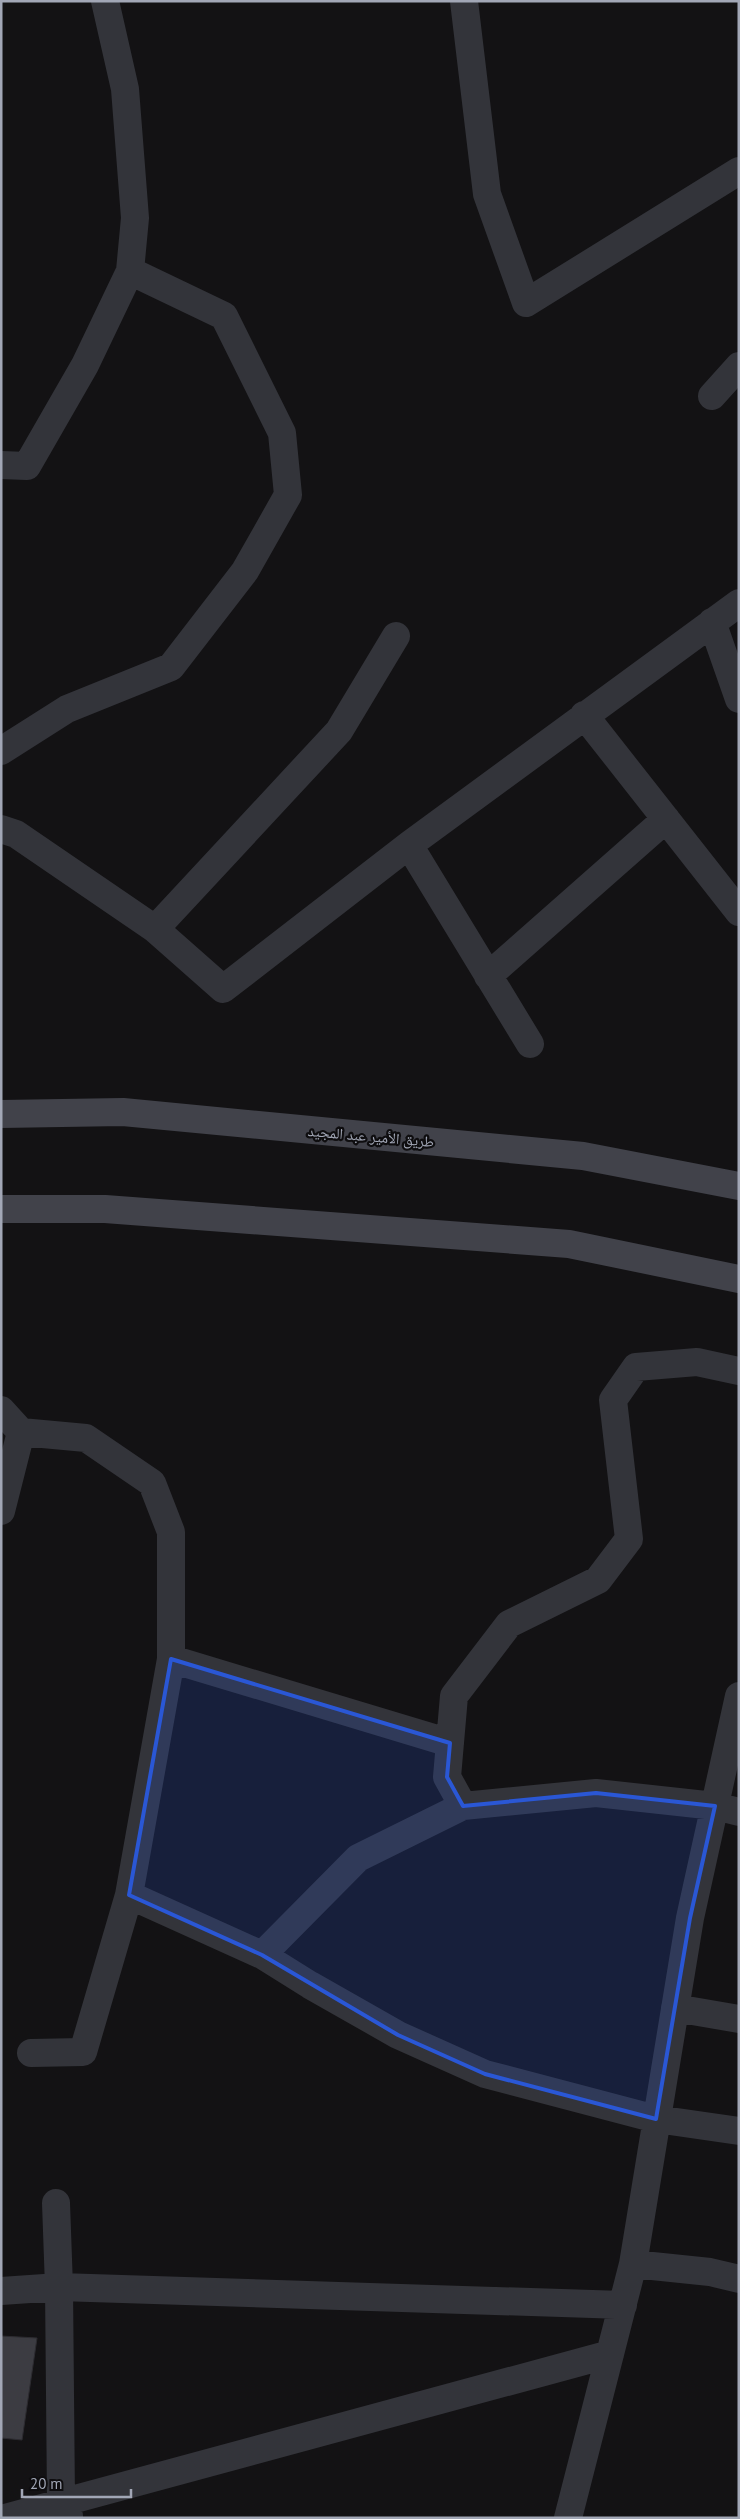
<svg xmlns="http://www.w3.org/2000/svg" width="740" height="2519" font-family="'PT Sans','Noto Naskh Arabic',sans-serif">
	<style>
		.building { fill: #3c3c42; stroke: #2d2c31 }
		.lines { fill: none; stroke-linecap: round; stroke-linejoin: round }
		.street { stroke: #33343a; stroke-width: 28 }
		.secondary { stroke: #41424a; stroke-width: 28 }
		.marked { fill: #2a57d5; fill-opacity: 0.2; stroke: #2a57d5; stroke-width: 4; stroke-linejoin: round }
		.labels { text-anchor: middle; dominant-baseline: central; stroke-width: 4.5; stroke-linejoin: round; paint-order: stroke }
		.street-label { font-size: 15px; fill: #a2a7b6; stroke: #0e0d0f }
	</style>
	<rect width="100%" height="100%" fill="#131214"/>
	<path class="building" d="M1,2336L37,2338L22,2440L1,2438Z"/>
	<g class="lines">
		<path class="street" d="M464,1L487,194L526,303L739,171
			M712,396L739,366
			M1,465L27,466L85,365L130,271L135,218L125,89L105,1
			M712,622L739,699
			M584,715L739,912
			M1,751L67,709L171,667L245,571L288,495L282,433L224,316L130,271
			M1,829L16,834L155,929L223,989L409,845L739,603
			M409,845L530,1044
			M155,929L339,731L396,636
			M488,976L666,819
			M1,1410L21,1432L1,1511
			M21,1432L86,1438L152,1483L171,1532V1659L129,1895L83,2052L31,2053
			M171,1659L450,1743
			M463,1806L447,1777L454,1696L509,1624L598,1580L629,1539L613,1400L636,1367L697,1362L739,1371
			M129,1895L262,1955L310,1985L398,2035L485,2074L656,2119L739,2131
			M262,1955L358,1858L463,1806L596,1793L715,1806L739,1812
			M675,2008L739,2019
			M56,2203L59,2287L61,2501L69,2516
			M633,2264L710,2272L739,2279
			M1,2291L59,2287L623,2305
			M5,2518L610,2354
			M568,2518L633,2264L690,1918L739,1696"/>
		<path class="secondary" d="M1,1114L123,1112L583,1156L739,1186
			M1,1209H105L569,1244L739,1279"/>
	</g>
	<path class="marked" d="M171,1659L450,1743L447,1777L463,1806L596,1793L715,1806L690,1918L656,2119L485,2074L398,2035L262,1955L129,1895Z"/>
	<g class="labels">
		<g class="street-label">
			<text transform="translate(371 1136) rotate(5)">طريق الأمير عبد المجيد</text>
		</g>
	</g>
	<rect width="740" height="2519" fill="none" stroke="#a2a7b6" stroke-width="5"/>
	<path d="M22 2489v8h109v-8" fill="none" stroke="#a2a7b6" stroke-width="2.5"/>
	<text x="30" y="2489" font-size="15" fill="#a2a7b6" stroke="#0e0d0f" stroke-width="4" paint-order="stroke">20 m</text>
</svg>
